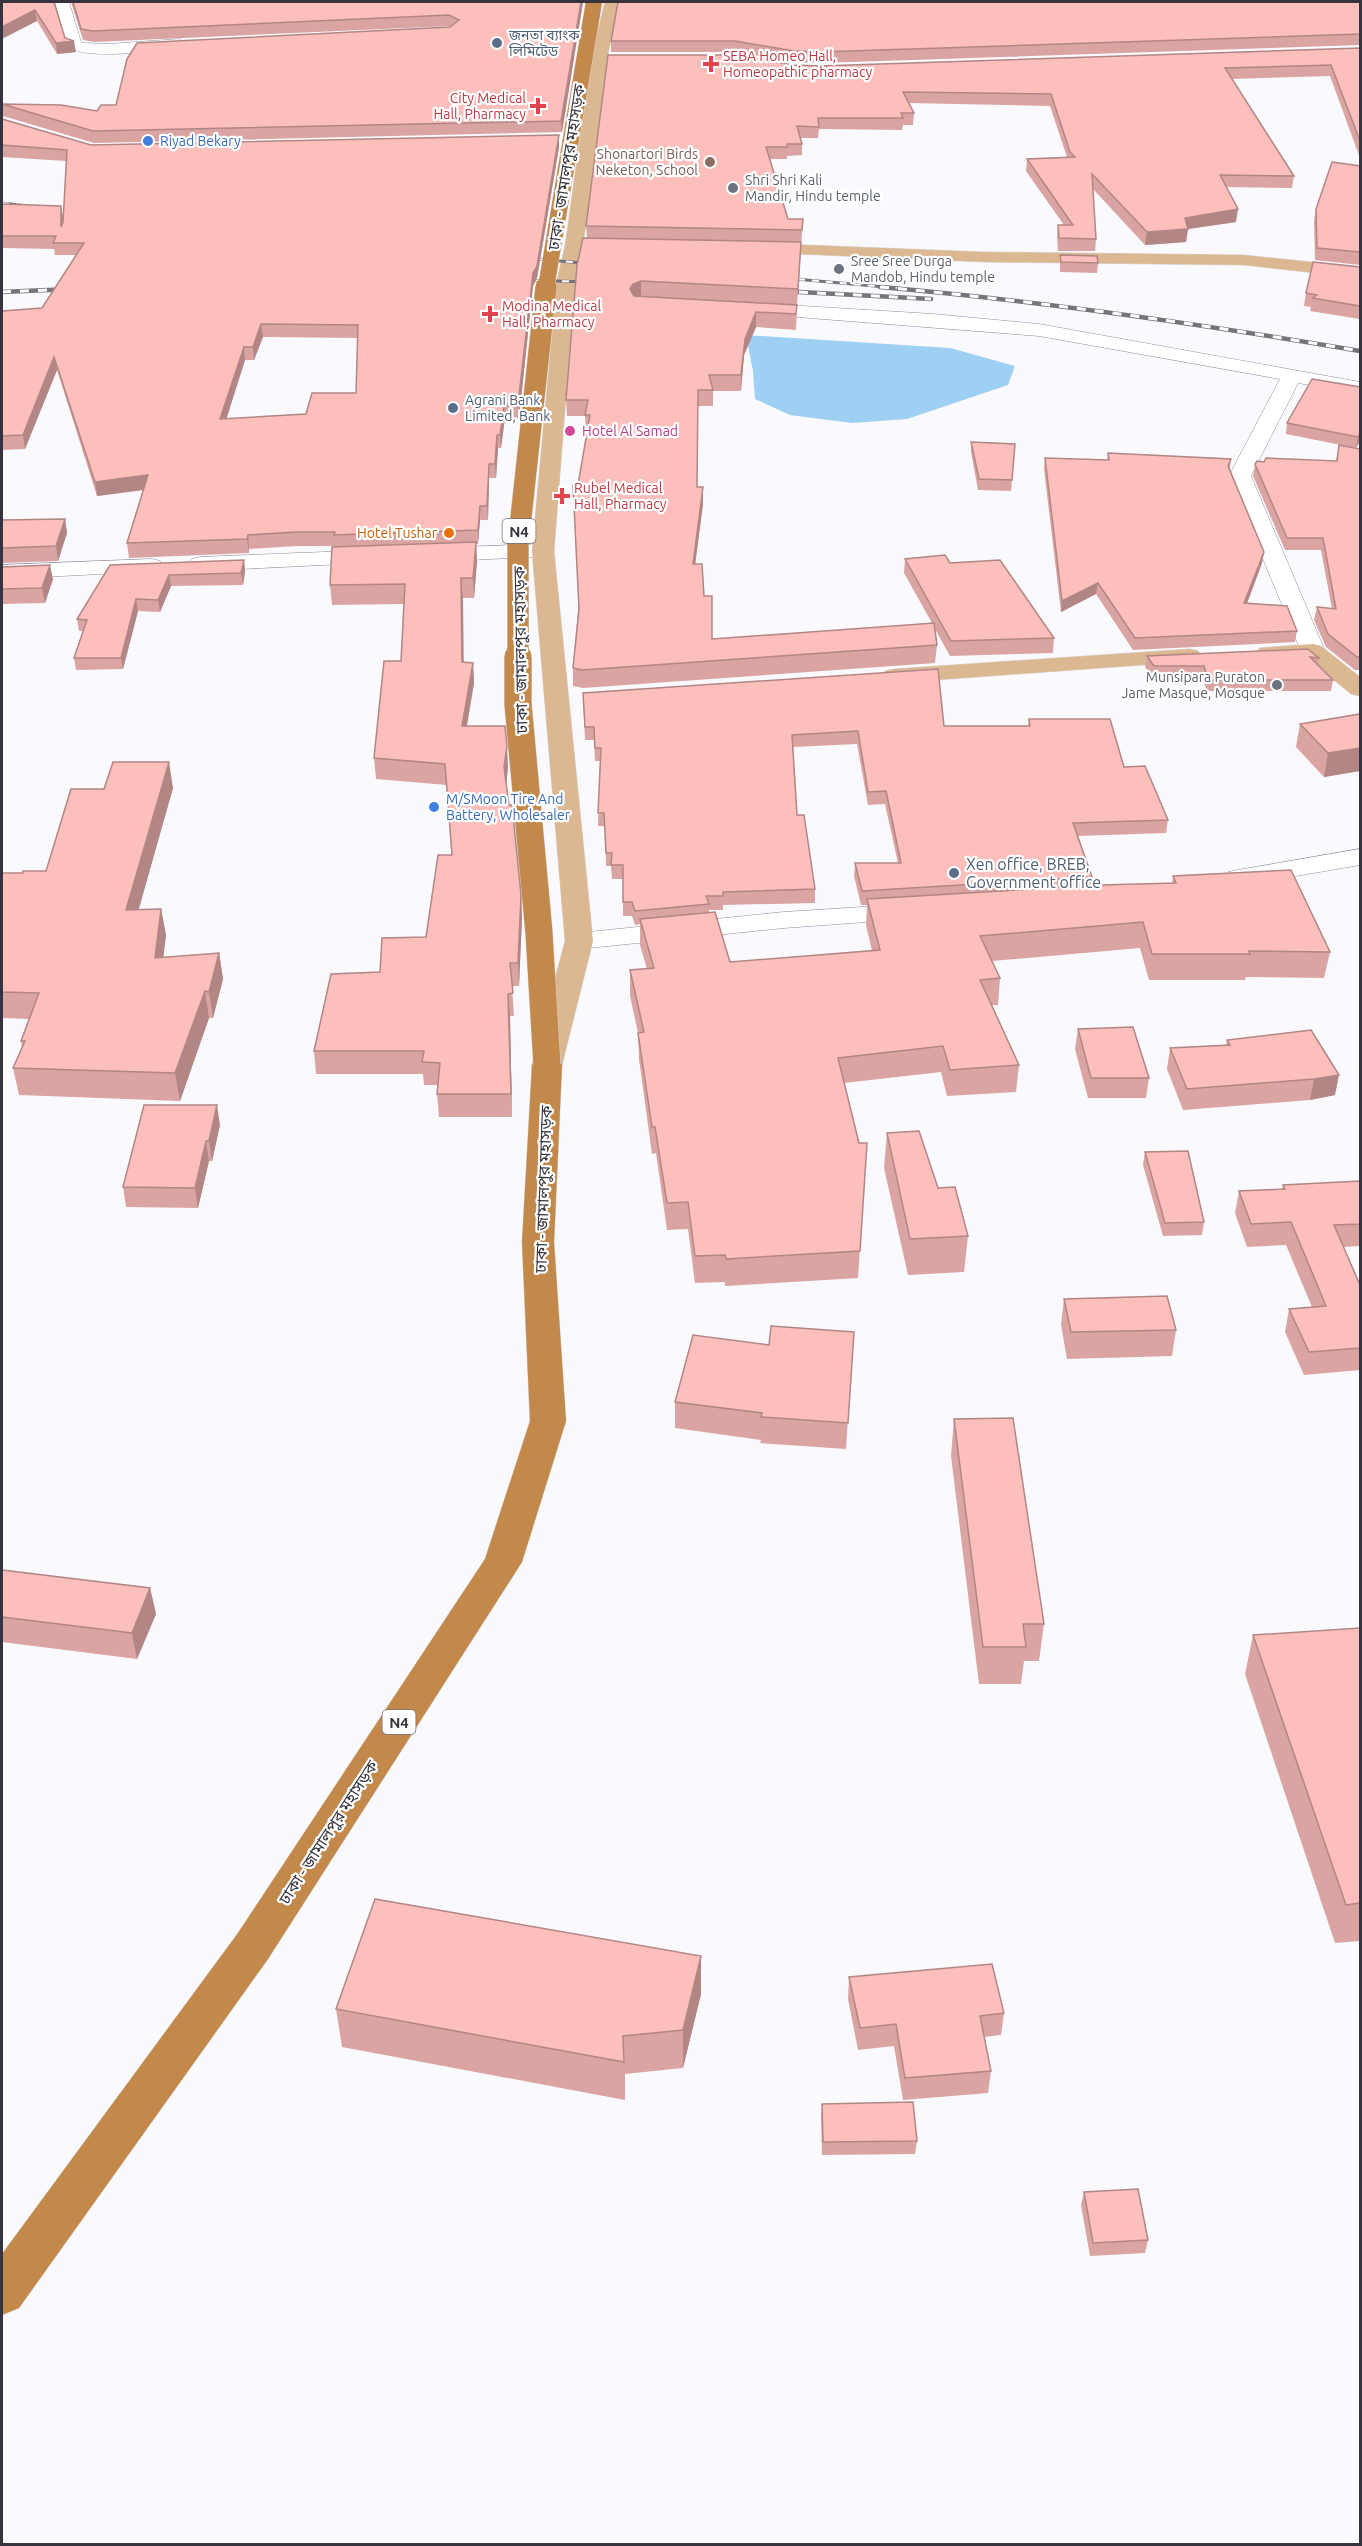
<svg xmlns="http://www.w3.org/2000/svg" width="1362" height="2546" font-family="Ubuntu,'Noto Sans Bengali',sans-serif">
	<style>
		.water { fill: #9dd0f2 }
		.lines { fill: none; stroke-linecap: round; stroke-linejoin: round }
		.minor-casing { stroke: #8f8ba1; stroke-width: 1 }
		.major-casing { stroke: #d7d6d8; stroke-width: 1 }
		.highway-casing { stroke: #d7d6d8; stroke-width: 1 }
		.minor { fill: #fff; fill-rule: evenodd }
		.major { fill: #dbb892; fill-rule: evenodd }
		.highway { fill: #c3894a; fill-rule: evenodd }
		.rail-far1-casing { stroke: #75737b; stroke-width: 3 }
		.rail-casing { stroke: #75737b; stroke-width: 4.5 }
		.rail-far1 { stroke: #fff; stroke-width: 2; stroke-dasharray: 7; stroke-linecap: butt }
		.rail { stroke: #fff; stroke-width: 3; stroke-dasharray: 9; stroke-linecap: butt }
		.highway-bridge-far2-casing { stroke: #d7d6d8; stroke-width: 17; stroke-linecap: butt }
		.highway-bridge-far1-casing { stroke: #d7d6d8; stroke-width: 22; stroke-linecap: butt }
		.highway-bridge-casing { stroke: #d7d6d8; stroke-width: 28; stroke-linecap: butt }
		.highway-bridge-far2 { stroke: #c3894a; stroke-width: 16 }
		.highway-bridge-far1 { stroke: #c3894a; stroke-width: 21 }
		.highway-bridge { stroke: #c3894a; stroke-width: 27 }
		.wall { fill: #daa4a2; fill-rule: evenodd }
		.shaded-wall { fill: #b18684 }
		.building { fill: #fdbfbc; stroke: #b18684; stroke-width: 1.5; fill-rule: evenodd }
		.service-dot { fill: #5c6f8a; stroke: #fff; stroke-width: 2 }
		.health-dot { fill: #e0444e; stroke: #fff; stroke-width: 2 }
		.shop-dot { fill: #3f7fe0; stroke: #fff; stroke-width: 2 }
		.education-dot { fill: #8d6e63; stroke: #fff; stroke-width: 2 }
		.worship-dot { fill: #6b7280; stroke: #fff; stroke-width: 2 }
		.hotel-dot { fill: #d1479c; stroke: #fff; stroke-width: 2 }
		.food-dot { fill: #e8710a; stroke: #fff; stroke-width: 2 }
		.labels { text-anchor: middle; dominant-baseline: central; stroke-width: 4.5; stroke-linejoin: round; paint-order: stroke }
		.far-service-label { font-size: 14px; fill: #4e5e75; stroke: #fff; text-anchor: start }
		.far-health-label { font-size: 14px; fill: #be3a42; stroke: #fff; text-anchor: start }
		.far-shop-label { font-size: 14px; fill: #366cbe; stroke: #fff; text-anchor: start }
		.far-education-label { font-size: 14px; fill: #785e54; stroke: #fff; text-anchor: end }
		.far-worship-label { font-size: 14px; fill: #5b616d; stroke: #fff; text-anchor: start }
		.far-hotel-label { font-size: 14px; fill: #b23c85; stroke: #fff; text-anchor: start }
		.far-food-label { font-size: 14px; fill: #c56008; stroke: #fff; text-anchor: end }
		.shield { fill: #fff; stroke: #727077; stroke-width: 1.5 }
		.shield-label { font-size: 15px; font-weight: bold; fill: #35333d }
		.street-label { font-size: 16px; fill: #35333d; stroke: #fff }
		.service-label { font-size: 16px; fill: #4e5e75; stroke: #fff; text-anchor: start }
	</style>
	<rect width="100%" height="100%" fill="#faf9fe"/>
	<path class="water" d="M746,335L950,348L1015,366L1008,385L907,419L852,423L790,415L755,399L753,371Z"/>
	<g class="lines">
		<defs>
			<path id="minor" d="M55,2H69L81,42L84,43L108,44L179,39L187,44L179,49C156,50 82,62 66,45Z
				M753,303L933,314L1039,324L1360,382V394L1298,383L1251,476L1325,651L1321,656L1313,658L1305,656L1301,651L1229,476L1280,379L1039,336L746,313L744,309L746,305Z
				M543,544L551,546L554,551L551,556L431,562L423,560L420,555L423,550L431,548Z
				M377,550L385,552L388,557L385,562L200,571L192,569L189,564L192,559L200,557Z
				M152,559L160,561L163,566L160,571L2,579V565Z
				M1360,849V865L1238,886L1228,884L1224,878L1228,872L1238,870Z
				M910,904L920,906L924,912L920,918L784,928L579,949L569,947L565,941L569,935L579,933L784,912Z"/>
			<path id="major" d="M605,2H619L607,59L583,246L575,280L554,551L593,941L562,1065L558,1071L547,1074L536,1071L532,1065L565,941L532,551L557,280L565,246L591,59Z
				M756,243L984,252L1244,255L1360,267V278L1244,265L984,262L750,252L747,248L750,244Z
				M1313,644L1321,646L1360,677V696L1351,694L1307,658L1268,660L1260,658L1256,653L1260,648Z
				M1190,649L1198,651L1202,656L1198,661L894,683L885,681L882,676L885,671L894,669Z"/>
			<path id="highway" d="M547,1056L558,1059L562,1065L554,1242L566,1421L522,1562L268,1959L19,2308L2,2315V2254L238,1933L485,1559L530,1421L522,1242L532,1065L536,1059Z"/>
		</defs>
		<use href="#minor" class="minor-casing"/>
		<use href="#major" class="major-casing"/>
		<use href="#highway" class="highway-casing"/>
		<use href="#minor" class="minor"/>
		<use href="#major" class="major"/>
		<use href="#highway" class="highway"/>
		<defs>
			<path id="rail-far1" d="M2,203L28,206
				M524,258L595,264
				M784,278L897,288
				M520,280L592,282"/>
			<path id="rail" d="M880,287C1041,301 1201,324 1360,351
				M781,291L931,299
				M2,292L71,289"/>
		</defs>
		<use href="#rail-far1" class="rail-far1-casing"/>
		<use href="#rail" class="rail-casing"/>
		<use href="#rail-far1" class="rail-far1"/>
		<use href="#rail" class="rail"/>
		<defs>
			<path id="highway-bridge-far2" d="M546,288L594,2"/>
			<path id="highway-bridge-far1" d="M518,659V545L546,287"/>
			<path id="highway-bridge" d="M518,657V704L539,933L547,1065"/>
		</defs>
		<use href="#highway-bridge-far2" class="highway-bridge-far2-casing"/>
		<use href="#highway-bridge-far1" class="highway-bridge-far1-casing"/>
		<use href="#highway-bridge" class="highway-bridge-casing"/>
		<use href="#highway-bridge-far2" class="highway-bridge-far2"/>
		<use href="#highway-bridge-far1" class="highway-bridge-far1"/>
		<use href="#highway-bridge" class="highway-bridge"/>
	</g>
	<path class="wall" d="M2,2H54L65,38L76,52L57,54L37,21Z
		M71,2H583L562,132L94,143L3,116L2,117V104L97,111L116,105L451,26L94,42L83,40Z
		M1360,2V45L819,63L793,62L735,52H611V41Z
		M1360,48V158L1330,76L1232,79L1294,176L1292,188L1226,187L1236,222L1188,229L1186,242L1145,245L1093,189L1096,239L1095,251H1058L1057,237L1058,225H1064L1026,171L1027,159L1067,157L1050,106L909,103L914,113L913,125H903L902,130L819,129L818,138H801L802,144V155L787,156V159H769L788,219H803L797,305L741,302L797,305L796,330L756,327L744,355L741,391H713V406H698L697,487L703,504L695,564L704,596L712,639L932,623L904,573L905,559L950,563L1054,638L1053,653L950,656L935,629L937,645L935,663L583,688L573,686V668L578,612V485L587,431H586L585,416H567L566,400L587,238L586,226L793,65L819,66Z
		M2,119L91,145L559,135V147L537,278L533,286L519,418H505L501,448H498L496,478H489L488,520H480L478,544H476L477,561L474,598H463V662L473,663L474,683L467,726L508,767L506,782L521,895L522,917L519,986H512L514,1016H510L512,1117H439L437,1094L438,1085H424L423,1074H316L314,1051L380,972L426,937L452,855L447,785L376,779L374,758L401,661L404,604L332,605L330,585L335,546H297L249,549V553L129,558L127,543L143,490L97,496L57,370L25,449L2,450V311L42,308L76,255H55L54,249L2,248V204L61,206L63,218L66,161L2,157ZM263,337L358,338L356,393L306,414L226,419L245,360H254Z
		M1360,166V267V265L1315,260L1314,221L1316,209Z
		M1060,255L1098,263L1097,273L1060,272Z
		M1360,267V319L1310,311L1311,307L1304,306L1306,293Z
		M1360,387V441L1356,448L1286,434L1287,423Z
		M971,442L1015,444L1011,491L978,490L971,452Z
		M1339,445L1360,449V670H1355L1326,647L1314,620L1317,607L1332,609L1321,550H1285L1253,476L1255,464L1264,462L1336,461Z
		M1108,453L1231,459L1230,469L1264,552L1262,563L1247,603L1297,631L1295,642L1133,650L1096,594L1061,612L1044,469L1045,458L1107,460Z
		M65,519L67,533L58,561L2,563V520Z
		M244,560L245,571L243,585L171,586L160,612L138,611L123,669L76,670L74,658L83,631H79L77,619L110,565Z
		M2,567L53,579L45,603L2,604Z
		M1147,656L1319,658L1318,665L1333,680L1331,691H1207L1202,678H1152L1145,667Z
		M583,693L944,726H1028L1029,719L1124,767L1168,820L1166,833L1078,836L1092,877L1091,886L1172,883L1173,876L1330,952L1324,978L1246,977L1245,980H1149L1140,948L992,961L1000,978L998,1005H992L1019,1065L1016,1092L947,1096L941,1072L844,1083L859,1143H867L858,1278L725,1286V1282L695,1283L688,1229L667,1230L656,1153L652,1154L639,1059L638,1033L630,996V970L647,969L640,945V924L635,925L632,916H623V879H612L611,866H606L605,826H598L600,761H595L594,740H585ZM857,744L868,805L885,804L898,863H855L854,876L861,905H867L866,925L872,951L730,962L709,912V910H723V905L815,903V889L797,815L793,747Z
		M1360,714V771L1324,777L1296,747L1300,724Z
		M173,788L138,910L161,909L166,935L163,957L219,953L223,979L213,1018H209L180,1101L19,1095L13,1068L22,1047L21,1041L29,1019L2,1018V873H23L46,871L104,789Z
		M1078,1029L1149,1078L1146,1098H1088L1075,1049Z
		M1311,1030L1335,1095L1310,1100L1183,1110L1167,1069L1170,1048L1226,1045L1227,1040Z
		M220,1125L212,1161H209L198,1208L126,1207L123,1187Z
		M887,1133L938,1188L968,1236L964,1272L908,1275L884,1168Z
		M1145,1152L1204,1222L1202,1235L1163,1236L1143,1165Z
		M1360,1181V1246L1343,1247L1360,1285V1370L1304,1375L1285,1332L1289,1309L1312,1307L1286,1245L1247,1247L1235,1213L1239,1191L1282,1189L1283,1185Z
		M1064,1299L1176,1330L1172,1356L1067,1359L1061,1325Z
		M854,1332L846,1449L760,1443L761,1440L675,1428V1402L769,1345Z
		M954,1419L1044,1624L1039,1661H1024L1021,1684H979L951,1456Z
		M2,1570L150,1588L156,1614L137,1659L2,1642Z
		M1360,1628V1941L1335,1943L1245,1674L1253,1635Z
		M849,1977L1004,2013L1001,2035L984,2037L991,2071L988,2093L903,2100L894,2046L858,2050L848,1999Z
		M701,1994L683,2068L625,2074V2100L342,2047L336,2009Z
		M822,2104L917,2141L915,2154L822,2155L821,2117Z
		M1084,2192L1148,2240L1145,2253L1090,2256L1081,2205Z"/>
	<path class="shaded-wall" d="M581,2H583L562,132L561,121Z
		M35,10L37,21L2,39V27Z
		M74,41L76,52L57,54L56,43Z
		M559,135V147L537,278L533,286L519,418L518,404L533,273Z
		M61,206L63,218V239L61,227Z
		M1238,209L1236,222L1188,229L1186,242L1145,245L1147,232L1185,218Z
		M641,281V297L633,299L630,289L633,284Z
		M756,312V327L744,355L741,391V375L745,339Z
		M261,324L263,337L254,360L253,347Z
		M244,347L245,360L222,433L220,419Z
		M54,357L57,370L25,449L23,435Z
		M504,405L505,418L501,448L500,435Z
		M1360,433V441L1356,448L1358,437Z
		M497,435L498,448L496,478L495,464Z
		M489,464V478L488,520L487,506Z
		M148,475L150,489L97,496L95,482Z
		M703,487V504L693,581V564Z
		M480,506V520L478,544V530Z
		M65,519L67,533L58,561L56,546Z
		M248,535L249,549V553L247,539Z
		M476,542L477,561L474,598L473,578Z
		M1264,552L1262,563L1243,614L1244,603Z
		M244,560L245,571L243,585L241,573Z
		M50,565L53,579L45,603L42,588Z
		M169,575L171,586L160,612L158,600Z
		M461,578L463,598L464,683L462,662Z
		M1098,583L1096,594L1061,612L1062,601Z
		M136,599L138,611L123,669L121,658Z
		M473,663L474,683L463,747L462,726Z
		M507,746L508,767L506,788L504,767Z
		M1360,748V771L1324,777L1328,753Z
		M169,762L173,788L131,937L126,910Z
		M521,895L522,917L519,986L518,963Z
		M161,909L166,935L160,985L155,958Z
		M219,953L223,979L213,1018L209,992Z
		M205,991L209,1018L180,1101L175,1073Z
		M508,994L510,1016L512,1117L511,1094Z
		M1339,1075L1335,1095L1310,1100L1314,1079Z
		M217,1105L220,1125L212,1161L209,1141Z
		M206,1141L209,1161L198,1208L195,1188Z
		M150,1588L156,1614L137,1659L132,1633Z
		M701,1956V1994L683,2068V2030Z"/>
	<path class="building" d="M2,2H54L65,38L74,41L56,43L35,10L2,27Z
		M73,2H581L561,121L93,131L2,104L61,105L97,111L101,105H116L127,59L137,43L450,27L459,20L449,15L93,31L81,29Z
		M618,2H1360V34L819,52L794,51L735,41H611Z
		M1360,48V141L1331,65L1225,68L1294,176L1220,175L1238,209L1185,218L1188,229L1147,232L1092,174L1096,239L1059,238L1058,225H1073L1027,159L1075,157L1070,152L1051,94L903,92L914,113H901L903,118H818L819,127L797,126L802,144H787V147H766L788,219H803L802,230L586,226L608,55H735L793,65L819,66Z
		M2,119L91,145L559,135L537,266L533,273L518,404L504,405L500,435H497L495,464H489L487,506H480L478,530L334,535L335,532H296L248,535L247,539L127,543L148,475L95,482L54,357L23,435L2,436V311L42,308L84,243H53L56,236H2V204L61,206V227L63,222L67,150L2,145ZM261,324L358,325L356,393H312L306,414L220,419L244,347H253Z
		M1332,162L1360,166V252L1317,248L1316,209Z
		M583,238L801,242L798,289L641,281L633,284L630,289L634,296L797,305L796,314L756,312L745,339L741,375H709L713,390H698L697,487H703L693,564H702L704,596H712V639L934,623L937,645L582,670L573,668L579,609L573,485H578L590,415H585L588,400H566L577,265Z
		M1060,255L1097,256L1098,263L1061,262Z
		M1313,262L1360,267V306L1313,298L1317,295L1306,293Z
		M1312,379L1360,387V433L1358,437L1287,423Z
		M971,442L1015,444L1012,480L979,479Z
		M1339,445L1360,449V657H1357L1328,634L1317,607L1336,609L1323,538H1287L1255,464L1257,461L1264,462L1266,458L1337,461Z
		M1108,453L1231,459L1228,466L1264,552L1244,603L1287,606L1297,631L1135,638L1098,583L1062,601L1045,458L1109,460Z
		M65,519L56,546L2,548V520Z
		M476,542L473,578H461L462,662L473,663L462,726H505L507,746L504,767L509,805H512L521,895L518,963H510L513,993L508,994L511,1094H437L440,1063L422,1062L424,1051H314L331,974L380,972L382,938L426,937L438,855H452L445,764L374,758L384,661H401L405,584L330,585L332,547Z
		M945,555L950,563L1000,560L1054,638L951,641L905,559Z
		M244,560L241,573L169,575L158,600L136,599L121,658H74L87,620L77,619L110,565Z
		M50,565L42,588L2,589V567Z
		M1308,649L1319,658L1310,657L1333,680H1208L1204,666H1154L1147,656Z
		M938,669L944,726H1030L1029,719H1110L1124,767L1145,766L1168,820L1073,823L1092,877L862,891L855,863H901L886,791L868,792L858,731L792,735L797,815H804L815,889L723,892V896H706L709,904L635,911L632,902H623V865H611L612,853H606L604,813H598L601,748H595L594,727H585L583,693Z
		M1360,714V748L1328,753L1300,724Z
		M113,762H169L126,910L161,909L155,958L219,953L209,992L205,991L175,1073L13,1068L25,1041H21L39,993L2,992V873H23V871H46L71,789H104Z
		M1291,870L1330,952L1249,951L1250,954H1152L1143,922L980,936L1000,978L980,980L1019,1065L950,1070L943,1046L838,1058L859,1143H867L860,1251L726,1259L725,1255L695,1256L688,1202L667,1203L655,1127H652L638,1033L644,1032L630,970L654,968L640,919L715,912L730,962L880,950L867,899L1100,885L1176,883L1173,876Z
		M1133,1027L1149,1078H1091L1078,1029Z
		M1311,1030L1339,1075L1314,1079L1187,1089L1170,1048L1230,1045L1227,1040Z
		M144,1105H217L209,1141H206L195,1188L123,1187Z
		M919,1131L938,1188L955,1187L968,1236L910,1239L887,1133Z
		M1188,1151L1204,1222L1165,1223L1145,1152Z
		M1360,1181V1224L1334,1225L1360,1285V1348L1309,1352L1289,1309L1326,1306L1291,1222L1251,1224L1239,1191L1285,1189L1283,1185Z
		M1167,1296L1176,1330L1071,1332L1064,1299Z
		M771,1326L854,1332L848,1423L761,1417L762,1413L675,1402L693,1335L769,1345Z
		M1013,1418L1044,1624H1023L1026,1647H983L954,1419Z
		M2,1570L150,1588L132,1633L2,1617Z
		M1360,1628V1903L1346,1905L1253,1635Z
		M375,1899L701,1956L683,2030L623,2036L624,2062L336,2009Z
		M992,1964L1004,2013L980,2016L991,2071L905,2078L896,2024L860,2028L849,1977Z
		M913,2102L917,2141L823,2142L822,2104Z
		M1138,2189L1148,2240L1093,2243L1084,2192Z"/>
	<g class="service-dot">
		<circle cx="497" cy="43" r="6"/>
		<circle cx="453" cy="408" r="6"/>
		<circle cx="954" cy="873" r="6"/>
	</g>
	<g class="health-dot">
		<path d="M708 55h6v6h6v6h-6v6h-6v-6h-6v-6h6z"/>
		<path d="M535 97h6v6h6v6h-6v6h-6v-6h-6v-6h6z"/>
		<path d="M487 305h6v6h6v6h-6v6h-6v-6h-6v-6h6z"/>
		<path d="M559 487h6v6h6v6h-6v6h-6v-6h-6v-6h6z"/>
	</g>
	<g class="shop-dot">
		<circle cx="148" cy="141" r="6"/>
		<circle cx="434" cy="807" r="6"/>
	</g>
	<circle class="education-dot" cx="710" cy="162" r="6"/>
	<g class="worship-dot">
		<circle cx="733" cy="188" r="6"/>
		<circle cx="839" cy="269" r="6"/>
		<circle cx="1277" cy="685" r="6"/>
	</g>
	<circle class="hotel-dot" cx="570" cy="431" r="6"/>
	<circle class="food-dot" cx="449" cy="533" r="6"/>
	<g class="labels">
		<g class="far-service-label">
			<text x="509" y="35">জনতা ব্যাংক<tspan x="509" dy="16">লিমিটেড</tspan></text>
			<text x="465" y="400">Agrani Bank<tspan x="465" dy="16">Limited, Bank</tspan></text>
		</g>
		<g class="far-health-label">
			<text x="723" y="56">SEBA Homeo Hall,<tspan x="723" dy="16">Homeopathic pharmacy</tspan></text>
			<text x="526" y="98" text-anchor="end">City Medical<tspan x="526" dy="16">Hall, Pharmacy</tspan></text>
			<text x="502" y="306">Modina Medical<tspan x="502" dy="16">Hall, Pharmacy</tspan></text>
			<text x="574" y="488">Rubel Medical<tspan x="574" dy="16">Hall, Pharmacy</tspan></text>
		</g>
		<g class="far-shop-label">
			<text x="160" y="141">Riyad Bekary</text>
			<text x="446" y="799">M/SMoon Tire And<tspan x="446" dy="16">Battery, Wholesaler</tspan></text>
		</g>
		<g class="far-education-label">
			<text x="698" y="154">Shonartori Birds<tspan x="698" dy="16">Neketon, School</tspan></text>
		</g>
		<g class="far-worship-label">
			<text x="745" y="180">Shri Shri Kali<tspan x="745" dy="16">Mandir, Hindu temple</tspan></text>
			<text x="851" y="261">Sree Sree Durga<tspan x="851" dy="16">Mandob, Hindu temple</tspan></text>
			<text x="1265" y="677" text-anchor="end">Munsipara Puraton<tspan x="1265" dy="16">Jame Masque, Mosque</tspan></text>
		</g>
		<g class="far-hotel-label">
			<text x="582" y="431">Hotel Al Samad</text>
		</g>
		<g class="far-food-label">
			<text x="437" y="533">Hotel Tushar</text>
		</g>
		<g class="shield">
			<rect x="502.5" y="519" width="33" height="24" rx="4.5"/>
			<rect x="382.5" y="1710" width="33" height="24" rx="4.5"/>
		</g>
		<g class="shield-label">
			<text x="519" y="531">N4</text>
			<text x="399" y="1722">N4</text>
		</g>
		<g class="street-label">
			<text transform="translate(566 167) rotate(-81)">ঢাকা - জামালপুর মহাসড়ক</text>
			<text transform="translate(520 650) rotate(-91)">ঢাকা - জামালপুর মহাসড়ক</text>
			<text transform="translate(543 1189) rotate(-88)">ঢাকা - জামালপুর মহাসড়ক</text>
			<text transform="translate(328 1832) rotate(-57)">ঢাকা - জামালপুর মহাসড়ক</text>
		</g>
		<g class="service-label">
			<text x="966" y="864">Xen office, BREB,<tspan x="966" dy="18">Government office</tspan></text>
		</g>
	</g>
	<rect width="1362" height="2546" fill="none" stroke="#35333d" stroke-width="6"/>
</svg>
